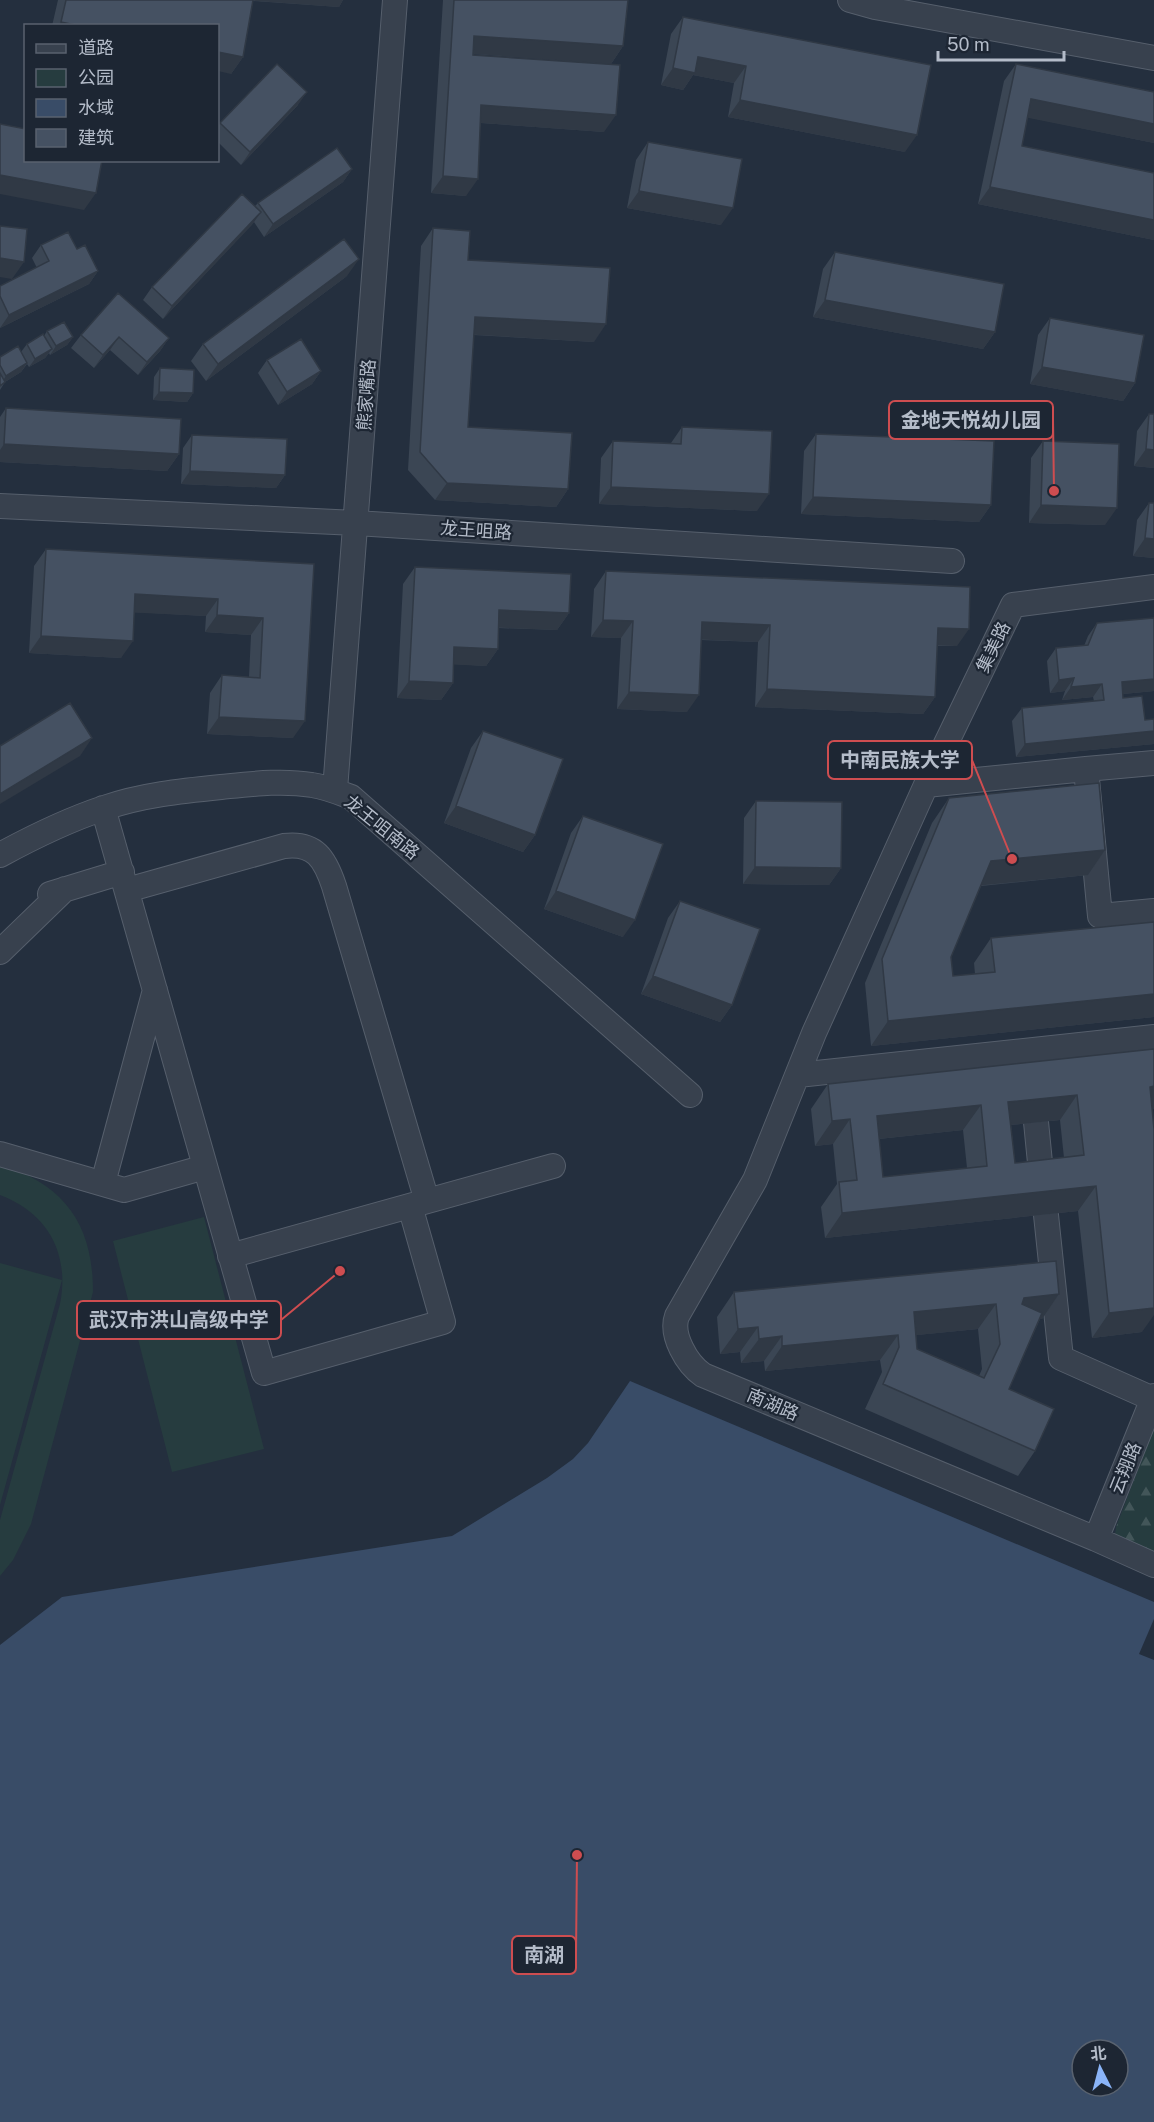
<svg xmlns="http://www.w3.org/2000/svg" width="1154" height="2122" font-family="'Public Sans','Noto Sans SC',sans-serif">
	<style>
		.green { fill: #263c3f }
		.forest { fill: url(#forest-firs) }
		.water { fill: #394c67; fill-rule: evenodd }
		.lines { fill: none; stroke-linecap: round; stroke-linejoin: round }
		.minor-casing { stroke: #565f6c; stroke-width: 26 }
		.minor { stroke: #38414e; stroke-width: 24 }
		.wall { fill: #3b4654; fill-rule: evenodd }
		.shaded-wall { fill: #303945 }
		.building { fill: #455162; stroke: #303945; stroke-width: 1.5; fill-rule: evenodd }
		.labels { text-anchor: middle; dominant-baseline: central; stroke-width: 4.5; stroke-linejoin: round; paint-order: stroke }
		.street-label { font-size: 18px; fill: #b4bcc9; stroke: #1d2633 }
		.leader { fill: none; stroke: #ce4d50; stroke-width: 2 }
		.callout-dot { fill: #ce4d50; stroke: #1d2633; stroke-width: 2 }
		.callout { fill: #1d2633; stroke: #ce4d50; stroke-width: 2 }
		.callout-label { font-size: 20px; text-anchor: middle; font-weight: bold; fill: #b4bcc9 }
	</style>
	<defs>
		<pattern id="forest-firs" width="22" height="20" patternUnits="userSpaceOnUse" patternTransform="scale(1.5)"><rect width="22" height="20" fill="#263c3f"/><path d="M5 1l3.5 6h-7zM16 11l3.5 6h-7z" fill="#435659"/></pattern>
	</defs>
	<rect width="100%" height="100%" fill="#242f3e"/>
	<path class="green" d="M0,1164C64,1185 93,1223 93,1292L31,1524L13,1560L0,1576V1520L60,1304C70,1254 48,1213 0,1195Z
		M204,1217L264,1449L172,1472L113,1241Z
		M0,1263L62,1280L0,1505Z"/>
	<path class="forest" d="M1154,1428V1554L1115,1535L1116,1527Z"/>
	<path class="water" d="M630,1381L1154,1602V1619L1139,1654L1154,1660V2122H0V1645L62,1597L452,1536L547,1478L573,1459L588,1443ZM1082,2050H1118V2086H1082Z"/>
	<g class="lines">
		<defs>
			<path id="minor" d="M850,0L875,7L1154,58
				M0,506L356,523L952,561
				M1154,587L1013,605L926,785L814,1033L755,1180L677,1316C670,1335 687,1364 703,1375L1096,1539L1154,1565
				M1086,769L1154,763
				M926,785L1086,769L1100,916L1154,911
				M335,790L395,0
				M103,808L264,1373L443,1322L410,1206
				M0,855C33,837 68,820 104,808C142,795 181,791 221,787C251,784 282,780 312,785C326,787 338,792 351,797L690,1095
				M127,890L284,846C315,842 325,859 334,886L427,1201
				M50,894L122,872
				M0,952L65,889
				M798,1075L1154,1037
				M1036,1122L1042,1183
				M0,1154L124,1190L205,1167
				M103,1183L155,990
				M1046,1215L1061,1358L1153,1399
				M230,1256L553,1166
				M1096,1539L1154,1396"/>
		</defs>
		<use href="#minor" class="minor-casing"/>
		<use href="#minor" class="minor"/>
	</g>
	<path class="wall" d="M58,0H343L339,7L253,1L243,57L231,74L218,26H52Z
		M443,0H628L623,46L611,64L473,54L604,132L481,123L466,196L431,193Z
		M683,17L905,152L728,117L734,83L693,75L683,90L661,85L671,34Z
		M1016,64L1154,92V143L1027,117L1022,146L1154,173V240L978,204L1004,81Z
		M298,105L241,165L218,142V127L220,123Z
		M648,142L721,225L627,208L636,160Z
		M352,169L343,182L264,237L254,222L163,319L143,300L152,287L255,206L258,203Z
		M433,228L468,260L594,342L474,335L468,427L568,489L556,507L435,500L408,470L421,246Z
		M41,245L77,249L98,271L89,284L0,328V286L37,268L32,258Z
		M835,252L995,332L983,349L813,317L823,269Z
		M347,276L206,381L191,361L203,344Z
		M1050,318L1135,383L1123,401L1030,384L1038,335Z
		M47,331L73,337L67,345L50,355L49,353L45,358L29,367L27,364L21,372L5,382L0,390V357L21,352L27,344L44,336Z
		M81,335L169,338L160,351L138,375L110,350L94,368L71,348Z
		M267,360L321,371L312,384L278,405L258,373Z
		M160,368L193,393L187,402L153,400L154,377Z
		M6,408L179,454L167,471L0,462V417Z
		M1149,414H1154V468L1134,466L1137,431Z
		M682,427L757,511L599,504L601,458L613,441L671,443Z
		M816,434L991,505L979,522L801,514L804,451Z
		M192,435L285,475L276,488L181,484L183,448Z
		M1043,441L1105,525L1029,523L1031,458Z
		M1149,503L1154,558L1133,556L1137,520Z
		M46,549L314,564L293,738L207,734L210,693L222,675L249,677L251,635L205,632L206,616L134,612L121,658L29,653L34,566Z
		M415,567L569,613L557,630L499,628L498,649L486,666L454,664L453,683L441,700L397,698L403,584Z
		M606,571L957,646H937L935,697L923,714L755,707L758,642L701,640L687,712L617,709L621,638L591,637L594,589Z
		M1154,618V691L1123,694V698L1145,720L1154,719V744L1016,757L1012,721L1022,708L1094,701L1093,697L1062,700L1065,691L1050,693L1047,661L1056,648L1084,646L1088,636L1097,623Z
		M483,731L535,835L523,852L444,823L471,748Z
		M949,798L1105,850L1088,875L981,886L951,957L953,976L975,974L974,963L991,938L1154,922V1017L871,1046L865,983L932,823Z
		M756,801L841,868L829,885L743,884L744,818Z
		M583,816L623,937L544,909L571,833Z
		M680,901L732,1005L720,1022L641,994L668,918Z
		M1154,1049L1142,1332L1092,1338L1078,1211L825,1238L821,1207L837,1184L833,1144L815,1146L811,1109L828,1084ZM1060,1120L1064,1158L1015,1163L1011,1125ZM963,1130L967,1168L883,1177L879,1139Z
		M734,1292L1059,1294L1042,1319H1040L1009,1389L1035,1451L1018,1476L865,1409L882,1372L880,1360L765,1371L764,1361L741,1363L740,1352L720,1354L717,1317ZM978,1329L982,1369L979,1376L917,1349L916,1335Z"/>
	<path class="shaded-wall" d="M245,0H343L339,7Z
		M61,22L80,26H58Z
		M474,36L623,46L611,64L462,53Z
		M218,52L243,57L231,74L218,71Z
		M698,57L746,66L734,83L693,75L683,90L661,85L673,68Z
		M307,92L298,105L241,165L250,152Z
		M1031,99L1154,124V143L1019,116Z
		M740,100L917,135L905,152L728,117Z
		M481,105L616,115L604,132L469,122Z
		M352,169L343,182L264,237L273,224Z
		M0,175L96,193L84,210L0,194Z
		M443,176L478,179L466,196L431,193Z
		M990,187L1154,220V240L978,204Z
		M639,191L733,208L721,225L627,208Z
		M261,212L252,225L163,319L172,306Z
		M0,258L24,262L12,279L0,277Z
		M359,259L347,276L206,381L218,364Z
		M98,271L89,284L0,328L9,315Z
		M825,300L995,332L983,349L813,317Z
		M475,317L606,324L594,342L463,334Z
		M73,337L67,345L50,355L56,346Z
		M119,337L110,350L94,368L103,355Z
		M169,338L160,351L138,375L147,362Z
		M52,349L45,358L29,367L35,359Z
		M27,363L21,372L0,385L6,376Z
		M1042,367L1135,383L1123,401L1030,384Z
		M321,371L312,384L278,405L287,392Z
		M159,392L193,393L187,402L153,400Z
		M4,444L179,454L167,471L0,462V450Z
		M1146,449L1154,450V468L1134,466Z
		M190,471L285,475L276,488L181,484Z
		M447,483L568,489L556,507L435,500Z
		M611,487L769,494L757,511L599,504Z
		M813,497L991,505L979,522L801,514Z
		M1041,505L1117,508L1105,525L1029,523Z
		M1145,538L1154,539V558L1133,556Z
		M135,594L218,599L206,616L123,612Z
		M499,610L569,613L557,630L487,627Z
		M217,615L263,618L251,635L205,632Z
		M603,620L633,621L621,638L591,637Z
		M702,622L770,625L758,642L690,639Z
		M938,628L969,629L957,646L926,645Z
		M41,636L133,641L121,658L29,653Z
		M454,647L498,649L486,666L442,664Z
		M1074,678L1065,691L1050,693L1059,680Z
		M1154,679V691L1113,695L1122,682Z
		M409,681L453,683L441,700L397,698Z
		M1102,684L1093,697L1062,700L1071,687Z
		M767,689L935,697L923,714L755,707Z
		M629,692L699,695L687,712L617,709Z
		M219,717L305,721L293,738L207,734Z
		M1154,731V744L1016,757L1025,744Z
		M92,738L80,756L0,804V794Z
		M456,806L535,835L523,852L444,823Z
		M1105,850L1088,875L974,886L991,861Z
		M755,867L841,868L829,885L743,884Z
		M556,891L635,920L623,937L544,909Z
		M653,976L732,1005L720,1022L641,994Z
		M1154,994V1017L871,1046L888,1021Z
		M1154,1086V1109L1132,1112L1150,1087Z
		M1077,1095L1060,1120L991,1127L1008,1102Z
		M981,1105L963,1130L859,1141L877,1116Z
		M850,1119L833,1144L815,1146L832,1121Z
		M1096,1186L1078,1211L825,1238L842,1213Z
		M1059,1294L1042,1319L1007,1323L1024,1298Z
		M996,1304L978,1329L898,1337L914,1312Z
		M1154,1308V1315L1142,1332L1092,1338L1109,1313Z
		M758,1327L740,1352L720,1354L738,1329Z
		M898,1335L880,1360L765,1371L782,1346Z
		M782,1336L764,1361L741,1363L759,1339Z"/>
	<path class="building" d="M66,0H253L243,57L218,52V26H80L61,22Z
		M454,0H628L623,46L474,36L473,55L620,65L616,115L481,105L478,179L443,176Z
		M683,17L931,65L917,135L740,100L746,66L698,57L695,73L673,68Z
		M277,64L307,92L250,152L220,123Z
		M1016,64L1154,92V124L1031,99L1022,146L1154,173V220L990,187Z
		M0,124L26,129V160H102L96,193L0,175Z
		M648,142L742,159L733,208L639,191Z
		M337,148L352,169L273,224L258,203Z
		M242,194L261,212L172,306L152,287Z
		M0,226L27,229L24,262L0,258Z
		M433,228L470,231L468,260L610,268L606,324L475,317L468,427L572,433L568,489L447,483L420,452Z
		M68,232L77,249L85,245L98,271L9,315L0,296V286L49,261L41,245Z
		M344,239L359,259L218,364L203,344Z
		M835,252L1004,284L995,332L825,300Z
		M118,293L169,338L147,362L119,337L103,355L81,335Z
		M1050,318L1144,335L1135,383L1042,367Z
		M64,322L73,337L56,346L47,331Z
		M43,334L52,349L35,359L27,344Z
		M301,339L321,371L287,392L267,360Z
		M18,346L27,363L6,376L0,365V357Z
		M160,368L194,370L193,393L159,392Z
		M0,373L5,382L0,386Z
		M6,408L181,419L179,454L4,444Z
		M1149,414H1154V450L1146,449Z
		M682,427L772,431L769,494L611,487L613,441L681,444Z
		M816,434L994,441L991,505L813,497Z
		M192,435L287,439L285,475L190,471Z
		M1043,441L1119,444L1117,508L1041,505Z
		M1149,503H1154V539L1145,538Z
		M46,549L314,564L305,721L219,717L222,675L260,678L263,618L217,615L218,599L135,594L133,641L41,636Z
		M415,567L571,574L569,613L499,610L498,649L454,647L453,683L409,681Z
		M606,571L970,587L969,629L938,628L935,697L767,689L770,625L702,622L699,695L629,692L633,621L603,620Z
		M1154,618V679L1122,682L1123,698L1142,696L1145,720L1154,719V731L1025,744L1022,708L1104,700L1102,684L1071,687L1074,678L1059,680L1056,648L1088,645L1097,623Z
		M70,703L92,738L0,794V746Z
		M483,731L563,759L535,835L456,806Z
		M1099,783L1105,850L991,861L951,957L953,976L995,972L991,938L1154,922V994L888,1021L882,959L949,798Z
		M756,801L842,802L841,868L755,867Z
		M583,816L663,844L635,920L556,891Z
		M680,901L760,929L732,1005L653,976Z
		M1154,1049V1086L1150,1087L1154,1129V1308L1109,1313L1096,1186L842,1213L839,1182L857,1180L850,1119L832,1121L828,1084ZM1077,1095L1084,1155L1015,1163L1008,1102ZM981,1105L987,1166L883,1177L877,1116Z
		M1056,1261L1059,1294L1024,1298L1022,1304L1042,1313L1009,1389L1054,1409L1035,1451L883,1384L899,1347L898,1335L782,1346V1336L759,1339L758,1327L738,1329L734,1292ZM996,1304L1000,1344L984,1378L917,1349L914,1312Z"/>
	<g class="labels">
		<g class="street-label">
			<text transform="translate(366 395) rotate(-86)">熊家嘴路</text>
			<text transform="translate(476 530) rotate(4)">龙王咀路</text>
			<text transform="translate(993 647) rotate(-64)">集美路</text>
			<text transform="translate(382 827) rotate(39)">龙王咀南路</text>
			<text transform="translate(773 1404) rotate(23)">南湖路</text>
			<text transform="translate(1125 1468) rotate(-68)">云翔路</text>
		</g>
	</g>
	<path class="leader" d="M1054 491L1053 420M1012 859L972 760M340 1271L281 1320M577 1855L576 1955"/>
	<g class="callout-dot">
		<circle cx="1054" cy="491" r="6"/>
		<circle cx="1012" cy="859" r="6"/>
		<circle cx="340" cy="1271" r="6"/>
		<circle cx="577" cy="1855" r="6"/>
	</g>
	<g class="callout">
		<rect x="889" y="401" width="164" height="38" rx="6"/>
		<rect x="828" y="741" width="144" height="38" rx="6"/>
		<rect x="77" y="1301" width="204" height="38" rx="6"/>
		<rect x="512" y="1936" width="64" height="38" rx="6"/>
	</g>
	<g class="callout-label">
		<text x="971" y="427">金地天悦幼儿园</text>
		<text x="900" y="767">中南民族大学</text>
		<text x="179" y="1327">武汉市洪山高级中学</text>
		<text x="544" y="1962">南湖</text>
	</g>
	<rect x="24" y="24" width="195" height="138" fill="#1d2633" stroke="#59626f" stroke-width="1.5"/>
	<rect x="36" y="44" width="30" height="9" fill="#38414e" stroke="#59626f" stroke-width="1.5"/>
	<text x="78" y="54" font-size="18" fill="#b4bcc9">道路</text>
	<rect x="36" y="69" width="30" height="18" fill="#263c3f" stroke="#59626f" stroke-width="1.5"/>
	<text x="78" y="84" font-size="18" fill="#b4bcc9">公园</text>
	<rect x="36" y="99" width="30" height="18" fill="#394c67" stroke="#59626f" stroke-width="1.5"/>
	<text x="78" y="114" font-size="18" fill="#b4bcc9">水域</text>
	<rect x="36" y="129" width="30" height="18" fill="#455162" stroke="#59626f" stroke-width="1.5"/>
	<text x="78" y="144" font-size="18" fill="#b4bcc9">建筑</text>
	<g transform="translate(1100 2068) rotate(354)"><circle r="28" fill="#1d2633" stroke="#59626f" stroke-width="1.5"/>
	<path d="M0-4.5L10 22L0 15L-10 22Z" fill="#8ab4f8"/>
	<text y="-9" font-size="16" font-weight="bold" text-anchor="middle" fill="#b4bcc9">北</text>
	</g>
	<path d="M938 51v9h126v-9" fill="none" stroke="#b4bcc9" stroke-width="3"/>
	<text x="947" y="51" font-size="18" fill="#b4bcc9" stroke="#1d2633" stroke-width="4.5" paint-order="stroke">50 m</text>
</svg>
